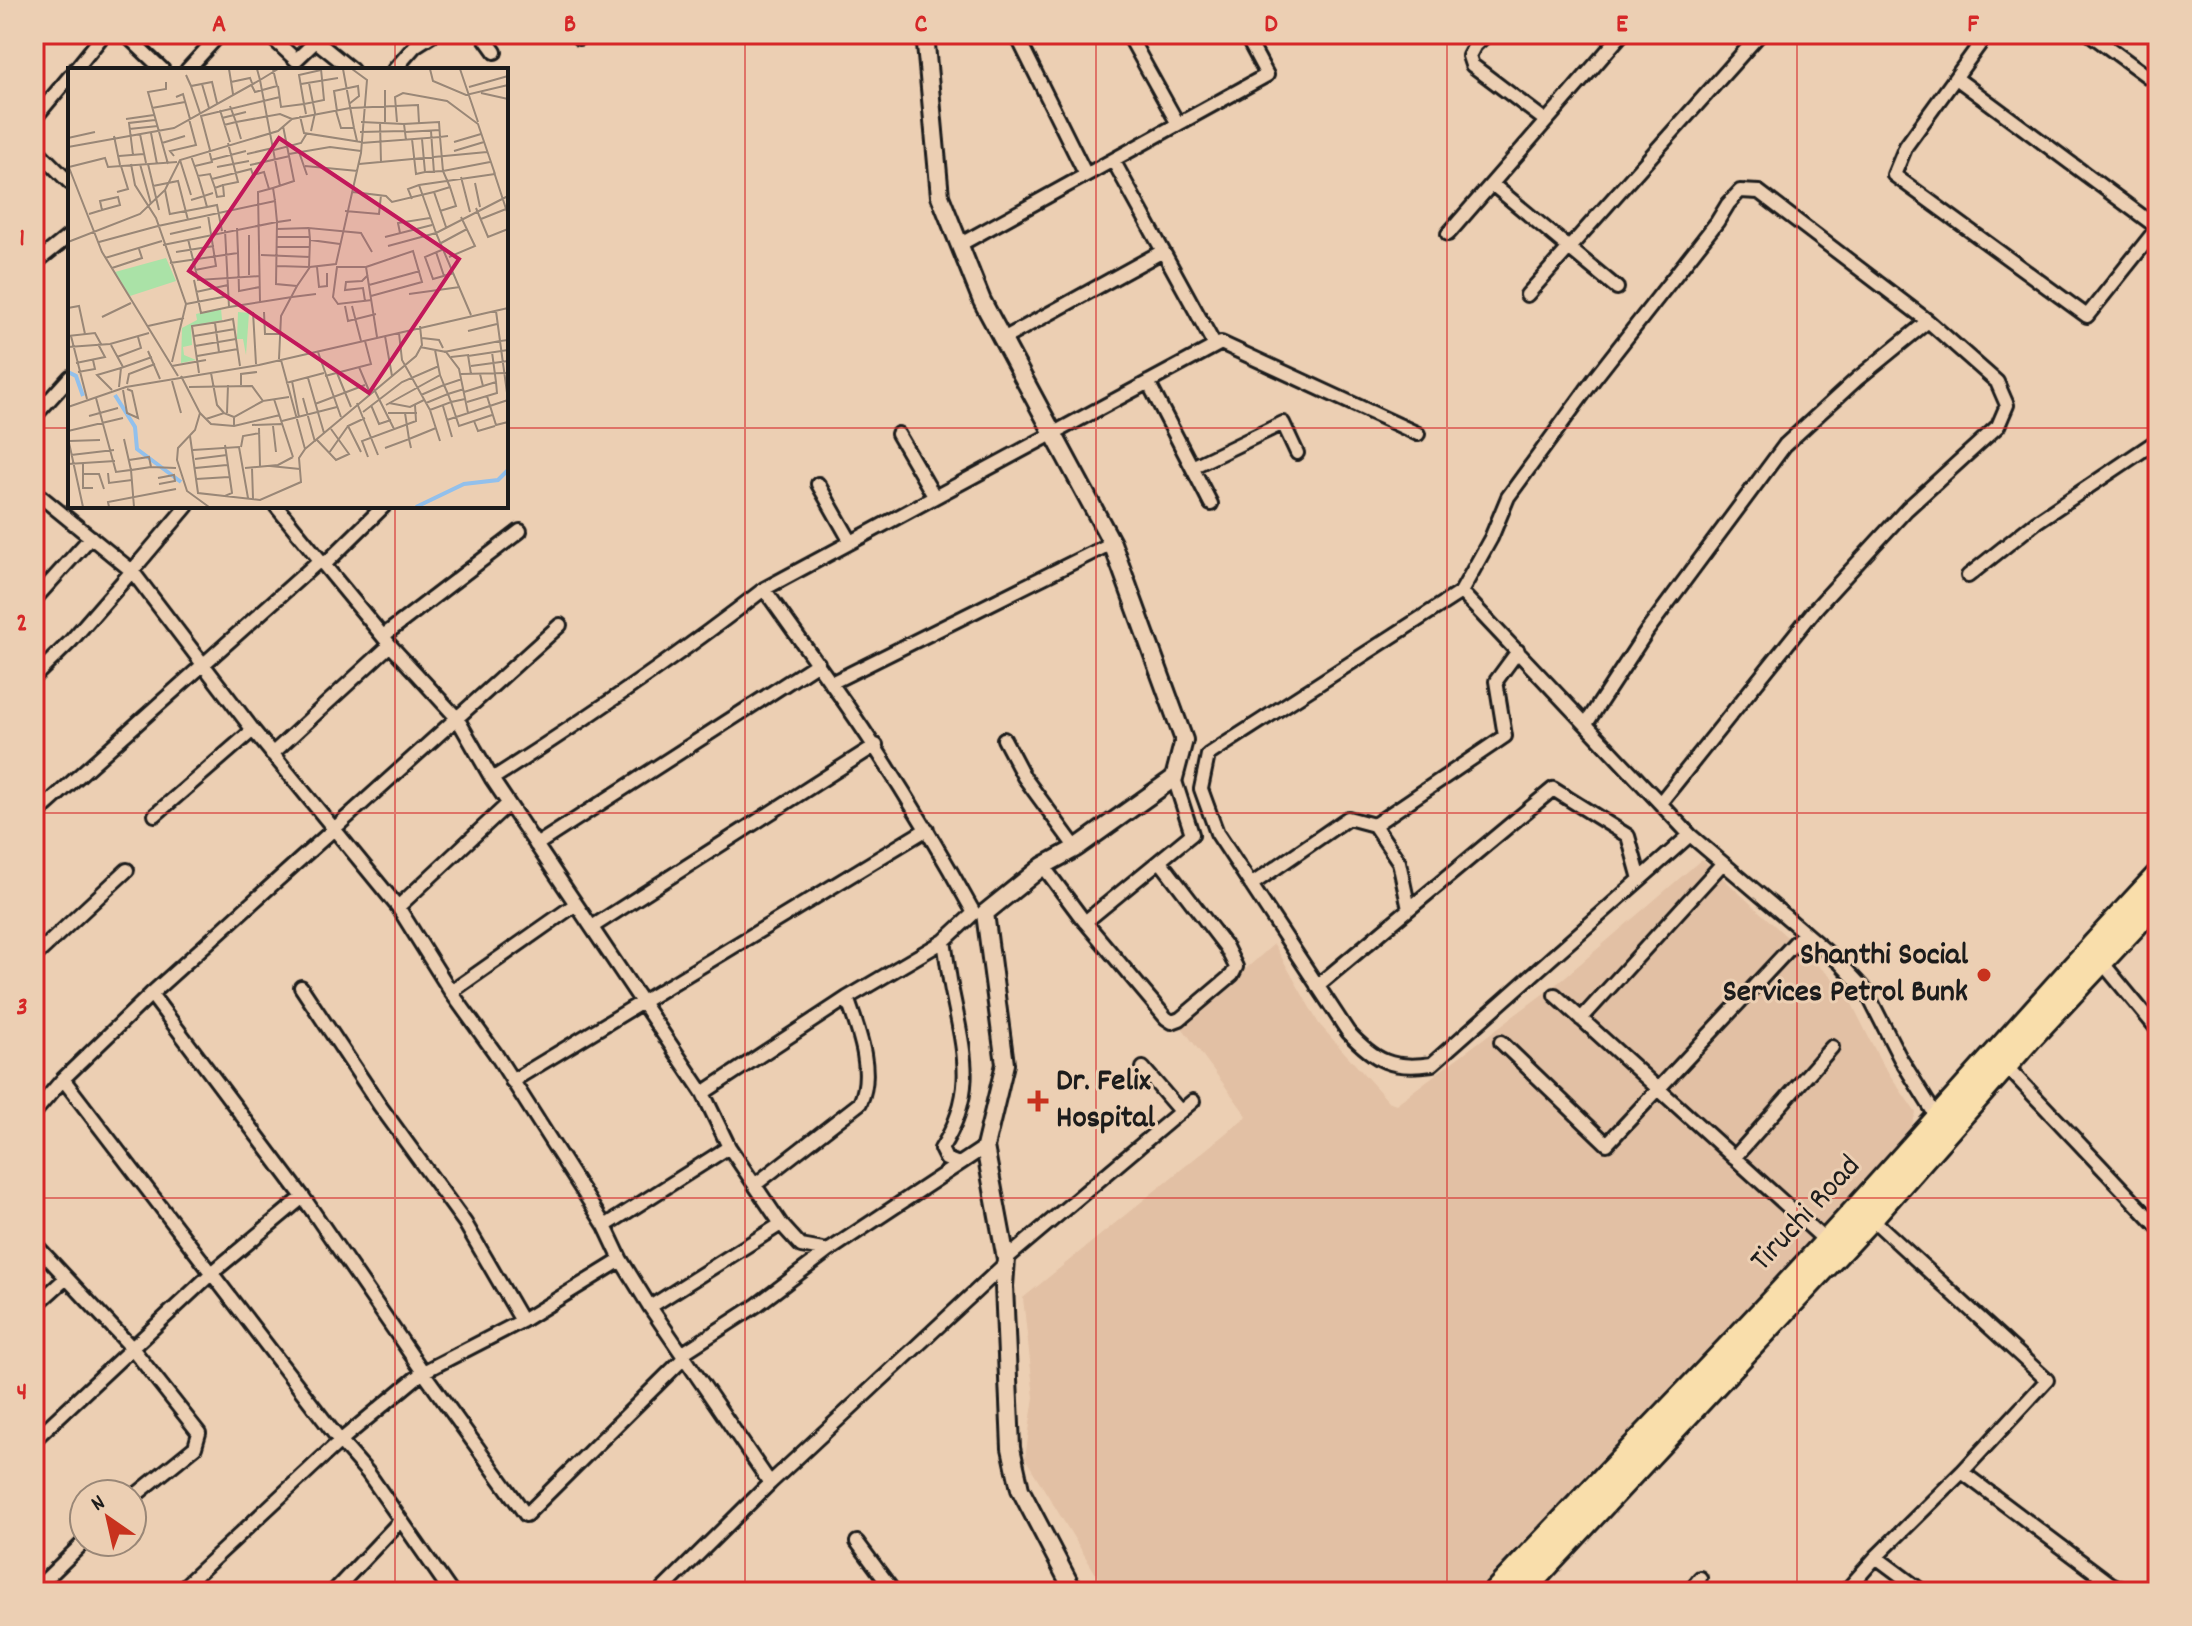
<svg xmlns="http://www.w3.org/2000/svg" width="2192" height="1626" font-family="Dekko,sans-serif">
	<style>
		.built { fill: #e2c0a4 }
		.lines { fill: none; stroke-linecap: round; stroke-linejoin: round }
		.street-casing { stroke: #1c1c1c; stroke-width: 18 }
		.secondary-casing { stroke: #1c1c1c; stroke-width: 22 }
		.highway-casing { stroke: #1c1c1c; stroke-width: 28 }
		.street { stroke: #eccfb3; stroke-width: 12 }
		.secondary { stroke: #eccfb3; stroke-width: 16 }
		.highway { stroke: #f9deab; stroke-width: 22 }
		.grid { fill: none; stroke: #d62828; stroke-width: 2; stroke-opacity: 0.55 }
		.poi-dot { fill: #c8321e; stroke: #eccfb3; stroke-width: 3 }
		.labels { text-anchor: middle; dominant-baseline: central; stroke-width: 6; stroke-linejoin: round; paint-order: stroke }
		.poi-label { font-size: 32px; font-weight: bold; fill: #1c1c1c; stroke: #eccfb3; text-anchor: end }
		.street-label { font-size: 32px; fill: #1c1c1c; stroke: #eccfb3 }
		.inset-river { fill: none; stroke: #92c0ec; stroke-width: 4 }
		.inset-road { fill: none; stroke: #998777; stroke-width: 2 }
		.view { fill: #c2185b; fill-opacity: 0.15; stroke: #c2185b; stroke-width: 4 }
		.inset-edge { fill: none; stroke: #1c1c1c; stroke-width: 4 }
		.neatline { fill: none; stroke: #d62828; stroke-width: 3 }
		.grid-label { font-size: 26px; text-anchor: middle; font-weight: bold; fill: #d62828 }
	</style>
	<rect width="100%" height="100%" fill="#eccfb3"/>
	<filter id="ink" filterUnits="userSpaceOnUse"><feTurbulence type="fractalNoise" baseFrequency=".0125" numOctaves="2"/><feDisplacementMap in="SourceGraphic" scale="16" xChannelSelector="R" yChannelSelector="G"/><feConvolveMatrix kernelMatrix="1 2 1 2 8 2 1 2 1" color-interpolation-filters="sRGB"/></filter>
	<g filter="url(#ink)">
		<path class="built" d="M1702,859L1834,980L1850,1000L1881,1062L1916,1113L1911,1128L1822,1229L1475,1592H1107L1025,1458L1034,1397L1023,1298L1247,1116L1181,1026L1274,944L1319,1024L1388,1101L1396,1104L1559,982Z"/>
		<g class="lines">
			<defs>
				<path id="street" d="M125,34L163,70
					M268,34L296,60L316,41L352,70
					M482,34L495,52
					M576,34L579,38
					M1016,34L1086,175
					M1128,34L1178,124
					M1487,34L1475,45L1469,56L1472,65L1546,121
					M1987,34L1906,146L1894,175L2087,316L2158,227
					M2090,34L2158,84
					M75,70L104,34
					M187,70L220,34
					M394,70L415,46L434,34
					M1956,78L2158,228
					M34,119L70,76
					M34,147L70,183
					M1113,160L1215,346
					M1492,184L1617,288
					M1448,234L1622,34
					M959,245L1267,75L1245,34
					M34,264L70,235
					M1527,295L1760,34
					M1003,339L1163,251
					M1148,382L1211,504
					M34,417L70,377
					M898,434L934,496
					M1192,467L1283,423L1297,453
					M818,484L851,542
					M34,491L132,571L70,642L34,677
					M187,506L132,571L253,730L398,907L451,992L495,1053L605,1226L621,1260L650,1307L770,1483
					M276,506L320,560
					M324,565L384,506
					M1968,576L2036,522L2158,440
					M1461,592L1208,755L1201,789L1217,833L1348,1032C1375,1061 1392,1070 1432,1064L1690,835
					M34,600L91,537
					M383,636L520,531
					M1518,651L1496,681L1505,736L1374,825L1399,862L1409,909L1553,789L1628,836L1640,879
					M831,683L764,589L1221,343L1418,434
					M1586,724L1647,631L1785,445L1857,379L1928,321
					M1004,739L1024,777L1076,848
					M272,754L390,645
					M492,779C586,719 676,658 764,589
					M1660,803L1817,607L1907,509L1998,426L2007,405L1997,382L1928,321L1759,192L1740,191L1728,204L1717,222L1595,378L1508,497L1491,538L1461,592L1690,835L1840,963L1866,991L1900,1058L1938,1119
					M155,815L253,730
					M34,816L320,560L390,645L457,718L560,625
					M536,845L818,663
					M1043,866L1081,917L1166,1018L1172,1022L1180,1019L1232,975L1236,967L1226,947L1160,861
					M1251,885L1348,818L1374,825
					M398,907L508,804
					M1085,922L1192,834L1174,778
					M592,927L876,745
					M944,941C947,959 949,978 953,996C965,1056 976,1094 941,1149L946,1159L959,1164
					M34,957L127,870
					M2101,961L2158,1030
					M1317,986L1409,909
					M301,987L380,1106L465,1223L522,1321
					M451,992L576,904
					M151,994L303,1197
					M1555,995L1827,1242
					M1581,1019L1722,864
					M1501,1042L1607,1144L1804,933
					M2006,1066L2158,1227
					M1143,1068L1180,1111
					M63,1079L340,1441L368,1473L451,1592
					M512,1081L927,829
					M703,1093L847,998L944,941L974,913C930,833 884,757 831,683L1112,543
					M34,1113L63,1079L151,994L457,718L492,779L703,1093L729,1147L781,1224L801,1246L828,1251L985,1147
					M1734,1158L1832,1047
					M756,1184L860,1103C875,1071 858,1029 847,998
					M605,1226L729,1147
					M34,1243L132,1348L199,1433L195,1447L132,1498
					M1006,1259L1193,1101
					M34,1307L65,1279
					M650,1307L781,1224
					M683,1353L757,1305L828,1251
					M34,1440L213,1272L303,1197L423,1372L526,1515L685,1357
					M1962,1472L2111,1584L2128,1592
					M857,1542L894,1592
					M1876,1557L1923,1592
					M34,1577L51,1592
					M41,1584L84,1542
					M178,1592L340,1441L423,1372L522,1321L621,1260
					M333,1592L401,1520
					M660,1592L770,1483L1005,1264
					M1689,1592L1700,1578
					M1845,1592L1876,1557L1962,1472L2047,1380L1871,1218"/>
				<path id="secondary" d="M925,34L940,196L982,301L1112,543L1184,740L1174,778L1076,848L1043,866L985,913L1005,1064L985,1147L1006,1259L1004,1286L1011,1448L1020,1489L1074,1592"/>
				<path id="highway" d="M1495,1592C1595,1485 1698,1382 1796,1275C1918,1143 2035,1006 2158,875
					M1522,1592L1871,1218L2030,1038L2158,901"/>
			</defs>
			<use href="#street" class="street-casing"/>
			<use href="#secondary" class="secondary-casing"/>
			<use href="#highway" class="highway-casing"/>
			<use href="#street" class="street"/>
			<use href="#secondary" class="secondary"/>
			<use href="#highway" class="highway"/>
		</g>
	</g>
	<path class="grid" d="M395,34V70M745,34V1592M1096,34V1592M1447,34V1592M1797,34V1592M34,428H70M506,428H2158M395,506V1592M34,813H2158M34,1198H2158"/>
	<g class="poi-dot">
		<circle cx="1984" cy="975" r="8"/>
		<path d="M1034 1089h8v8h8v8h-8v8h-8v-8h-8v-8h8z"/>
	</g>
	<g class="labels">
		<g class="poi-label">
			<text x="1968" y="957">Shanthi Social<tspan x="1968" dy="37">Services Petrol Bunk</tspan></text>
			<text x="1056" y="1083" text-anchor="start">Dr. Felix<tspan x="1056" dy="37">Hospital</tspan></text>
		</g>
		<g class="street-label">
			<text transform="translate(1807 1215) rotate(-47)">Tiruchi Road</text>
		</g>
	</g>
	<g transform="translate(68 68)">
		<rect width="440" height="440" fill="#eccfb3"/>
		<path d="M98,190L108,213L62,228L47,204ZM153,240L154,252L123,258L124,277L115,279L116,287L128,292L113,295L114,260L129,252L128,246ZM170,244L181,245L178,287L175,271H169Z" fill="#aae2a7"/>
		<path class="inset-river" d="M0,304L8,308L15,328M47,327L67,359L69,381L113,414M348,439L396,416L430,412L440,402"/>
		<path class="inset-road" d="M161,1L165,26M189,1L192,12L210,1M275,1L286,60M362,1L365,13L398,27L440,17M392,1L410,54M118,7L123,18L144,14L149,35M98,14V21L80,24L100,96M163,14L182,10L184,15M241,15L247,45L243,63M134,16L141,40M183,16L187,24L209,18L205,1M233,16L270,10M123,18L132,45M210,18L213,39L236,36M401,19L440,8M317,22V54M413,25L440,31M108,29L115,26L122,51M236,36L231,7L253,2M84,40L117,34M152,42L162,74M268,43L273,60H286L289,73M269,43L266,23L290,18L291,28L281,36M238,46L236,36L256,32L253,1M232,48L236,65L293,74M154,50L178,44M58,51L86,47M293,54L336,56M312,54L313,95M329,54L327,29L335,25L379,33L410,56L427,106M156,57L168,54L162,38M61,61L90,58M363,63L366,105M292,64L337,63M337,64L372,62M83,65L89,96M72,66L78,95M46,68L52,97M0,70L27,64M173,71L168,54L212,46L224,51M344,71L348,106L357,104M338,72L336,56L371,54L372,69L380,68M386,74L413,66M94,75L117,68M293,75L372,69L375,103L357,104L354,71M0,79L106,60L192,12L212,118M142,82L133,48L212,29M206,82L233,75L239,65M386,83L416,74M231,84L239,107M179,86L205,80M221,86L262,79L293,83M65,87L61,55L87,52M51,88L76,86M106,88L102,83L128,77L121,51M123,88L130,108L142,106L147,120L155,117M112,92L123,127M143,92L178,83M63,96L67,117L88,150L118,236L104,294M72,96L83,136M80,96L91,142M291,96L419,84M0,97L34,184L110,308M182,97L222,88M127,98L144,94L141,82M237,98L290,103M1,99L37,90L40,99L109,94M149,99L181,93M426,104L440,147M185,107L196,104L201,121M130,108L136,128L145,125M393,109L402,144M144,111L183,101L186,110M407,115L412,139M85,118L110,113L120,152M382,119L375,103L422,94M147,120L149,129L156,128L155,117L170,114L160,75M97,122L102,147M49,124L60,121L53,98M285,124L318,128L324,134L366,124L378,159M366,124L382,119L388,138L372,143M344,131L340,121L351,117L427,106M123,132L136,128L139,139L149,137L154,163M207,133L205,120L226,113L215,58M408,140L420,169L440,161M277,143L311,146L313,127M21,146L34,142L32,133L50,129L52,137L34,142M102,146L139,139M413,151L438,141M90,158L207,133L209,154L223,152M169,160L170,185M209,161L241,160M157,162L161,239L224,229M332,165L330,155L362,150M102,166L133,159M209,169H242M317,169L364,157M120,171L130,212L192,208M242,172L241,160L293,165L304,184M0,174L72,146L97,122L112,92L210,63L224,51L282,40L350,37L351,55M31,174L90,158M373,175L399,161M95,177L209,154L208,216L229,218M320,178L368,165L351,117M209,179H242M376,181L357,189L365,211L386,205M108,184L146,178M368,184L376,208M193,187L242,189M381,189L407,178L393,149M37,190L94,173M102,195L170,185L171,223L192,219M209,198L241,199L242,172L272,176M249,199L251,219L259,218V205M298,199H269L265,229L270,236L304,232M44,200L74,190L71,181M127,202L148,198L140,147M181,207V167M126,212L133,245L161,239M301,217L352,203M128,224L160,217M341,226L392,219M303,228L354,214L345,183L298,199L309,269M224,229L248,226M297,233L295,220L277,222L278,214L294,213L300,207M192,234L190,124L205,120M118,236L160,228M277,238L280,253L308,246M284,238L293,273M0,240L11,238L17,266M185,244L188,296M196,244L197,266H211M403,247L368,165L440,128M34,249L63,235M147,255L151,284M80,258L116,250M400,263L429,256M331,265L334,292L362,342L383,334L391,358L424,347M0,268L27,265L33,276M3,268L19,331M126,268L167,261M317,268L324,308M354,270L371,272L375,280M43,277L55,299M127,278L168,271M0,279L42,276L81,265M352,279L378,284L391,301L400,345M80,283L92,311M250,284L273,349M376,284L432,273L428,243M129,288L170,281M400,288L440,282M49,289L73,280L70,269M383,289L400,287L403,306M211,291L213,248L229,218L242,199L268,196L293,85L299,12L284,1M8,295L37,289L30,276M104,298L138,292M403,298L440,293M291,299L302,325M10,304L27,301L25,292M131,305L124,258L156,253L165,251L172,298M143,305L149,337L156,345M269,305L283,339M393,306L439,305M113,308L132,345L127,362L110,380L109,392L119,423L141,439M257,308L303,296L297,273M240,310L256,365M104,313L113,345M224,313L231,349M218,315L256,305M59,316L61,306L87,296M173,317V306L189,304M415,318L428,314L424,284M51,319L53,300L84,289M121,319L184,318L195,333L221,329M306,321L326,361M396,321L380,326L383,334L397,331M44,322L29,307L53,300M55,322L59,345L70,350L64,323L59,321M396,324L415,318L412,306M353,327L376,317L372,307M419,328L428,357L440,354M28,330L48,404L63,402L66,439M235,330L247,374M206,331L225,389M399,334L429,325L428,314M289,335L310,387M321,335L342,339L356,332M358,335L380,326L376,317L394,311M247,336L297,317M303,337L311,356L323,352M318,337L372,307L367,282M375,338L384,369M0,339L58,319L191,297L440,240M362,342L372,373M295,344L334,314L371,298M132,345L143,356L166,358L212,347M159,345L160,317M320,345H349M337,345L341,371L368,360M21,348L50,340M138,351L156,345L166,349M379,352L440,332L432,273L440,272M214,353L269,339M406,353L410,363L427,358M166,357V349L195,333M184,357L215,356M205,358L208,384M191,360L192,398M0,363L55,350M122,368L130,425L192,432L233,414L231,390L237,381L213,292M0,370L15,439M56,371L63,402L83,399M249,372L268,392L281,386L263,361M1,373L32,372M173,379L175,368L192,365M317,380L341,371L343,380M237,381L348,288L354,277L352,258M125,382L171,379L180,430M293,384L280,358L297,350M261,385L280,358M3,387L46,382M300,389L294,373L348,353L347,337M127,391L159,387M61,392L81,389L83,399L108,400M0,396L47,393M15,396V420H25M202,398L232,401M127,400L159,397M177,400L210,397L225,389M184,400L185,431M40,405L41,415L64,412M14,406H31L36,421M90,410L106,407L107,413L91,416M128,411L161,409M157,428L164,425L157,377M41,439L40,434L108,421"/>
		<path class="view" d="M211,70L391,191L301,325L121,203Z"/>
		<rect width="440" height="440" class="inset-edge"/>
	</g>
	<rect width="2192" height="1626" fill="none" stroke="#eccfb3" stroke-width="88"/>
	<g transform="translate(108 1518) rotate(326)"><circle r="38" fill="#eccfb3" stroke="#998777" stroke-width="2"/>
	<path d="M0-6L14 30L0 20L-14 30Z" fill="#c8321e"/>
	<text y="-12" font-size="22" font-weight="bold" text-anchor="middle" fill="#1c1c1c">N</text>
	</g>
	<rect x="44" y="44" width="2104" height="1538" class="neatline"/>
	<g class="grid-label">
		<text x="219" y="31">A</text>
		<text x="570" y="31">B</text>
		<text x="921" y="31">C</text>
		<text x="1271" y="31">D</text>
		<text x="1622" y="31">E</text>
		<text x="1973" y="31">F</text>
		<text x="22" y="245">1</text>
		<text x="22" y="630">2</text>
		<text x="22" y="1014">3</text>
		<text x="22" y="1399">4</text>
	</g>
</svg>
